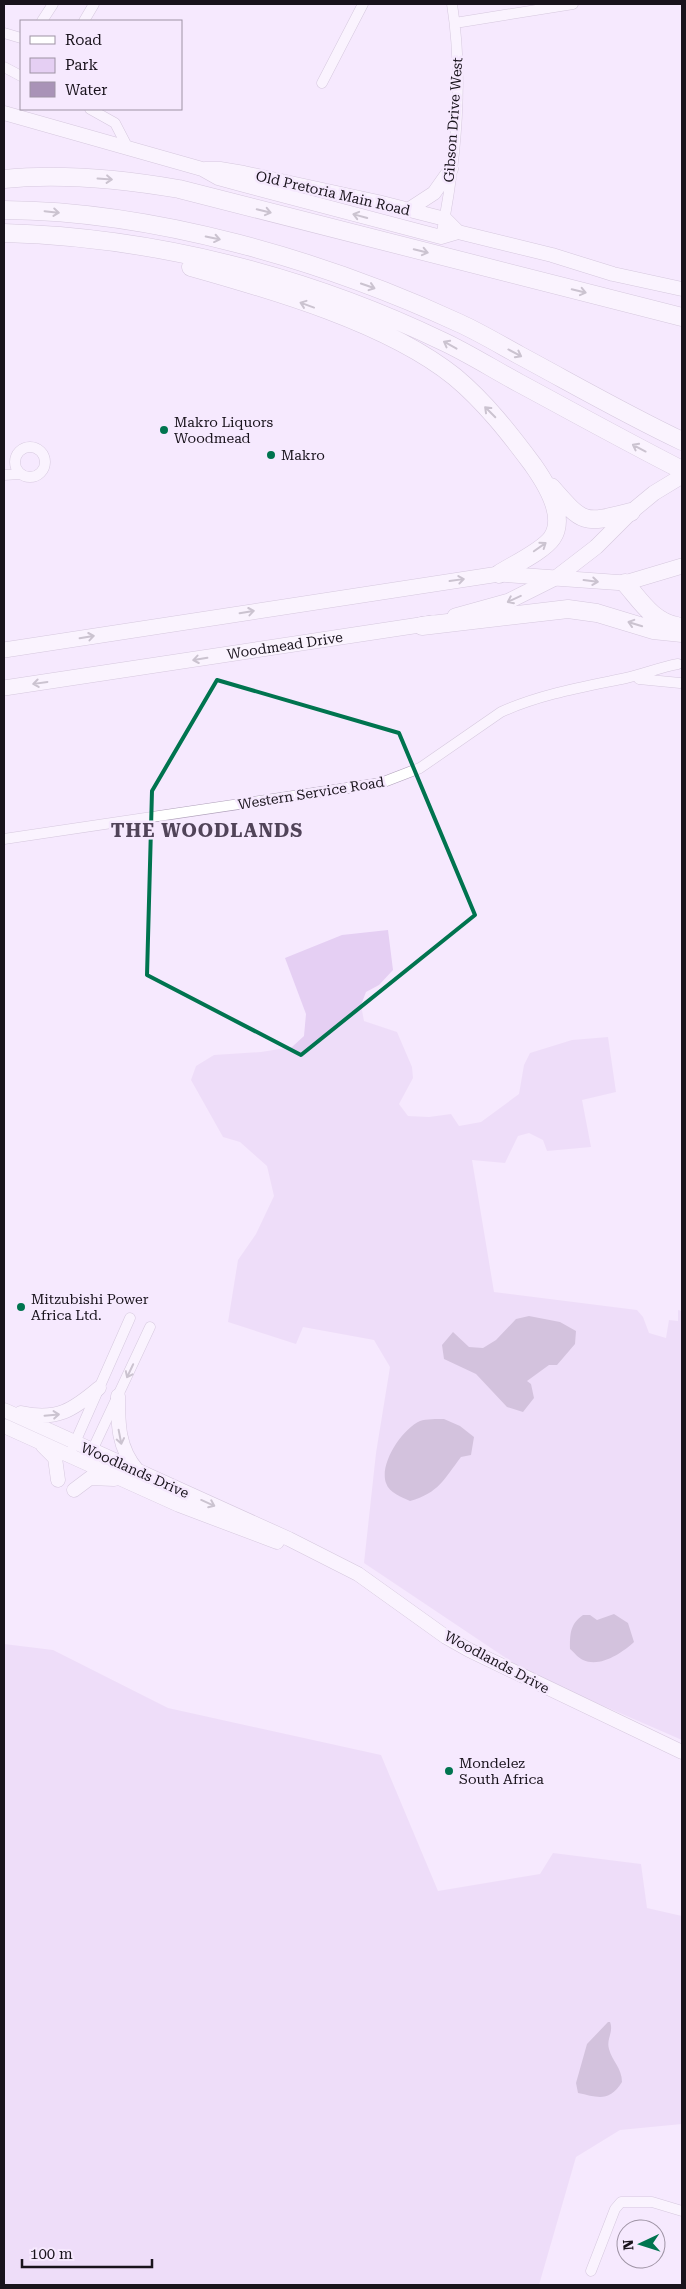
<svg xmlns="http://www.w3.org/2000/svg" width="686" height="2289" font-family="'Roboto Serif',serif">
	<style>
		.green { fill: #e5cff3 }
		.water { fill: #a993b7 }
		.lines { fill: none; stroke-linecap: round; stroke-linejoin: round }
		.street-casing { stroke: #afa0b9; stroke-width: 11 }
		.secondary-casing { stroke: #afa0b9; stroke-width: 15 }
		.primary-casing { stroke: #afa0b9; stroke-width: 16 }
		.highway-casing { stroke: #afa0b9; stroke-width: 19 }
		.street { stroke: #fff; stroke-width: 10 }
		.secondary { stroke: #fff; stroke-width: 14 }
		.primary { stroke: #fff; stroke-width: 15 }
		.highway { stroke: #fff; stroke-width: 18 }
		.oneway { stroke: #989599 }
		.marked { fill: none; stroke: #00744f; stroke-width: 4; stroke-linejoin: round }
		.poi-dot { fill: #00744f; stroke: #f6e9fe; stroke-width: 2 }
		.labels { text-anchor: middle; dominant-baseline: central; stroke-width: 5; stroke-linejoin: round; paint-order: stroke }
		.street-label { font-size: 14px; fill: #19131c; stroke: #f6e9fe }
		.poi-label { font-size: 14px; fill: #19131c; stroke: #f6e9fe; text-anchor: start }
		.district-label { font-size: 19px; font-weight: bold; letter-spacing: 1px; fill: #514459; stroke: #f6e9fe }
	</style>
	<rect width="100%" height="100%" fill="#f6e9fe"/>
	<path class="green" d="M388,930L393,970L379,985L366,992L361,1005L364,1021L397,1032L412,1067L413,1078L399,1104L408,1116L429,1117L451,1114L459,1126L481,1122L519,1094L524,1065L530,1053L572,1040L608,1037L616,1092L582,1100L591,1147L547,1151L543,1140L529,1133L518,1136L505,1163L472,1160L494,1292L637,1310L643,1317L649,1333L666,1338L669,1320L678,1321V1310L682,1311V1740L530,1674L364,1563L376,1453L390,1367L374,1340L303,1327L296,1344L228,1322L238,1260L256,1234L274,1196L267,1166L240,1142L223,1137L191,1080L196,1066L214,1055L261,1052L292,1047L304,1036L306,1014L285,958L342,935Z
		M4,1644L53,1650L168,1708L381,1755L438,1891L540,1874L553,1853L641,1864L647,1908L682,1916V2124L620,2130L576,2157L539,2285H4Z"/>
	<path class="water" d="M529,1316L560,1322L576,1331L575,1344L557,1365H549L527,1381L531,1384L534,1398L523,1412L507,1407L476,1374L444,1359L442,1345L453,1332L469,1347L483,1348L496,1340L516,1319Z
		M444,1419L460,1426L474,1437L471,1455L461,1457C444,1479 439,1493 410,1501C402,1497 389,1493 386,1483C379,1464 402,1429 420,1421C426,1419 437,1419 444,1419Z
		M614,1614L628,1623L634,1642C622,1653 600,1668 583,1660C578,1658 574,1652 570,1649C570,1634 570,1624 583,1615H590L597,1620Z
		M608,2022H610C614,2032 606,2039 609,2049C612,2061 622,2068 622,2082C609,2103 597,2097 578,2093L576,2083L587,2044Z"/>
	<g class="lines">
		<defs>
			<path id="street" d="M42,21L53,4
				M84,21L94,4
				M455,23L573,4
				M4,33L21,38
				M4,67L21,76
				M322,83L363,4
				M90,109L115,123L129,150
				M441,237C456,162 464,80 452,4
				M15 462a15 15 0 1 1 30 0a15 15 0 1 1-30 0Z
				M4,475L20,474
				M639,679L680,683
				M4,839L381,783L420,768L501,712C541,694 583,687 626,678C644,674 661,667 678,664
				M73,1447L130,1318
				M90,1455L150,1327
				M591,2271L615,2209L621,2202H652L682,2211"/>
			<path id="secondary" d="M4,113L202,169L218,178L240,184L441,237L458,232L552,255L613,274L682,289
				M205,169H220L244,173L378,202L445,219L458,232
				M408,210L434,193L451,169
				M118,1396C118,1424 118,1448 137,1470
				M4,1410L289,1539L358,1574L446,1637L469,1650L682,1752
				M21,1413C57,1421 73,1410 99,1388
				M4,1426L179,1505L277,1542
				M43,1446L55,1458L58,1480
				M74,1490L90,1478L114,1479"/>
			<g id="primary">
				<path d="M455,616L509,601L557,577L596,547L631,512L654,493L682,476"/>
				<path d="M4,650L499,574L625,583L682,566"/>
				<path id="s1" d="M4,688L433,623"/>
			</g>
			<path id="highway" d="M4,179C62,173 121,179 179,189L682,317
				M4,210C154,211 323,260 459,323C479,332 499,344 519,355C573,384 627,415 682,441
				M4,233C154,237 307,276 442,341C468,353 493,369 519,383C573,412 627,442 682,470
				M191,267C273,290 388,323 455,377C485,402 510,434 533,465C545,482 567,516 552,538C543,551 513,565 499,574
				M551,487C584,525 584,524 631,512
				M625,583C640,600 653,622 677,626
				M422,626L568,609L597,613L653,630L682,633"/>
		</defs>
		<use href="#street" class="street-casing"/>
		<use href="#secondary" class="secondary-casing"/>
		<use href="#primary" class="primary-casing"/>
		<use href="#highway" class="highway-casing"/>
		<use href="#street" class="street"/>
		<use href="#secondary" class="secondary"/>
		<use href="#primary" class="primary"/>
		<use href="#highway" class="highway"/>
	</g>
	<defs><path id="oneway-shaft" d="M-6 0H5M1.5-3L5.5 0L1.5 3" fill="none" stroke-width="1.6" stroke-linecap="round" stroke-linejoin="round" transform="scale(1.25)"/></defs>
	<g class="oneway">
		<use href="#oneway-shaft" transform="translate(105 179) rotate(4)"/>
		<use href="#oneway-shaft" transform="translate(264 211) rotate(14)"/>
		<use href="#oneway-shaft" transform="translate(52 212) rotate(6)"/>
		<use href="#oneway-shaft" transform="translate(360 216) rotate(-165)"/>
		<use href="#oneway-shaft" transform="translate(213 238) rotate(12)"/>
		<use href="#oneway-shaft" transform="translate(421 251) rotate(14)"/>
		<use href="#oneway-shaft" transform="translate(368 286) rotate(19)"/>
		<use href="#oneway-shaft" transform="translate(579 291) rotate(14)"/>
		<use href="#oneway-shaft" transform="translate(307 305) rotate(-160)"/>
		<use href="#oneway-shaft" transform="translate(450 345) rotate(-151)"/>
		<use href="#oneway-shaft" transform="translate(515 353) rotate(28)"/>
		<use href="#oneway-shaft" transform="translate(490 412) rotate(-135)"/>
		<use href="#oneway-shaft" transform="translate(639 448) rotate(-152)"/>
		<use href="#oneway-shaft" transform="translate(540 547) rotate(-35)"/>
		<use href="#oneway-shaft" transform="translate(457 580) rotate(-8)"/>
		<use href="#oneway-shaft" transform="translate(591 581) rotate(7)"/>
		<use href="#oneway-shaft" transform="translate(514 599) rotate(155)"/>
		<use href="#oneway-shaft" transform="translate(247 612) rotate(-9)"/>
		<use href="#oneway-shaft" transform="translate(635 624) rotate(-163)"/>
		<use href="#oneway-shaft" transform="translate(87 637) rotate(-9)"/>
		<use href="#oneway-shaft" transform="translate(200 659) rotate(171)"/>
		<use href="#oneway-shaft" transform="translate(40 683) rotate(172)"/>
		<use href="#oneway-shaft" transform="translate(130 1371) rotate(115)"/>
		<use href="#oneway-shaft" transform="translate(52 1415) rotate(-5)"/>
		<use href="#oneway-shaft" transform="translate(120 1437) rotate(79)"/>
		<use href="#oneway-shaft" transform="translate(208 1503) rotate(24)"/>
	</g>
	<path d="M0 0H686V2289H0ZM217,680L399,733L475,915L301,1055L147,975L152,791Z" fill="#f6e9fe" fill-opacity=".55" fill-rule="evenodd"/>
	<path class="marked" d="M217,680L399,733L475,915L301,1055L147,975L152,791Z"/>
	<g class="poi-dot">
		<circle cx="164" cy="430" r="5"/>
		<circle cx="271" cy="455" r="5"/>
		<circle cx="21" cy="1307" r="5"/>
		<circle cx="449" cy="1771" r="5"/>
	</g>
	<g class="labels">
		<g class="street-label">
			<text transform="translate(453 120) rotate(-86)">Gibson Drive West</text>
			<text transform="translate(333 193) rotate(13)">Old Pretoria Main Road</text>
			<text stroke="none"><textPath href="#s1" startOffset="284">Woodmead Drive</textPath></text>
			<text transform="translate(311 793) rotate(-9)">Western Service Road</text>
			<text transform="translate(135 1470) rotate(24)">Woodlands Drive</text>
			<text transform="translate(497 1662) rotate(28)">Woodlands Drive</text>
		</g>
		<g class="poi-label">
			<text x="174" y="422">Makro Liquors<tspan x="174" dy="16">Woodmead</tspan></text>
			<text x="281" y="455">Makro</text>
			<text x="31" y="1299">Mitzubishi Power<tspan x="31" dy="16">Africa Ltd.</tspan></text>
			<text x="459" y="1763">Mondelez<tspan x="459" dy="16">South Africa</tspan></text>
		</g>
		<g class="district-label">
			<text x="207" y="830">THE WOODLANDS</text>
		</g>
	</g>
	<rect width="686" height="2289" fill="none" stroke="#19131c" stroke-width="10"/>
	<rect x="20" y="20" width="162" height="90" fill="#f6e9fe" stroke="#9e93a4"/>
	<rect x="30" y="36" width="25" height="8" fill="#ffffff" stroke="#9e93a4"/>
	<text x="65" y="45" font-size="15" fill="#19131c">Road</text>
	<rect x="30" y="58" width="25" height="15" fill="#e5cff3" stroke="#9e93a4"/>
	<text x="65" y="70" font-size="15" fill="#19131c">Park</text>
	<rect x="30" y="82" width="25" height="15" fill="#a993b7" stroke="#9e93a4"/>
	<text x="65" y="95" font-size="15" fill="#19131c">Water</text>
	<g transform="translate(641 2244) rotate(266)"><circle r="24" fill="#f6e9fe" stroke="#9e93a4"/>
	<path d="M0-4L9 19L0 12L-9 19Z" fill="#00744f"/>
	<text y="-8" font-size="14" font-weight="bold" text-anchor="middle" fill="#19131c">N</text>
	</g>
	<path d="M22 2259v8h130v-8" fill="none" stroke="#19131c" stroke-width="2.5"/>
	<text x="30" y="2259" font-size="15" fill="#19131c" stroke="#f6e9fe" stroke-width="4" paint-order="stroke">100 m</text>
</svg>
